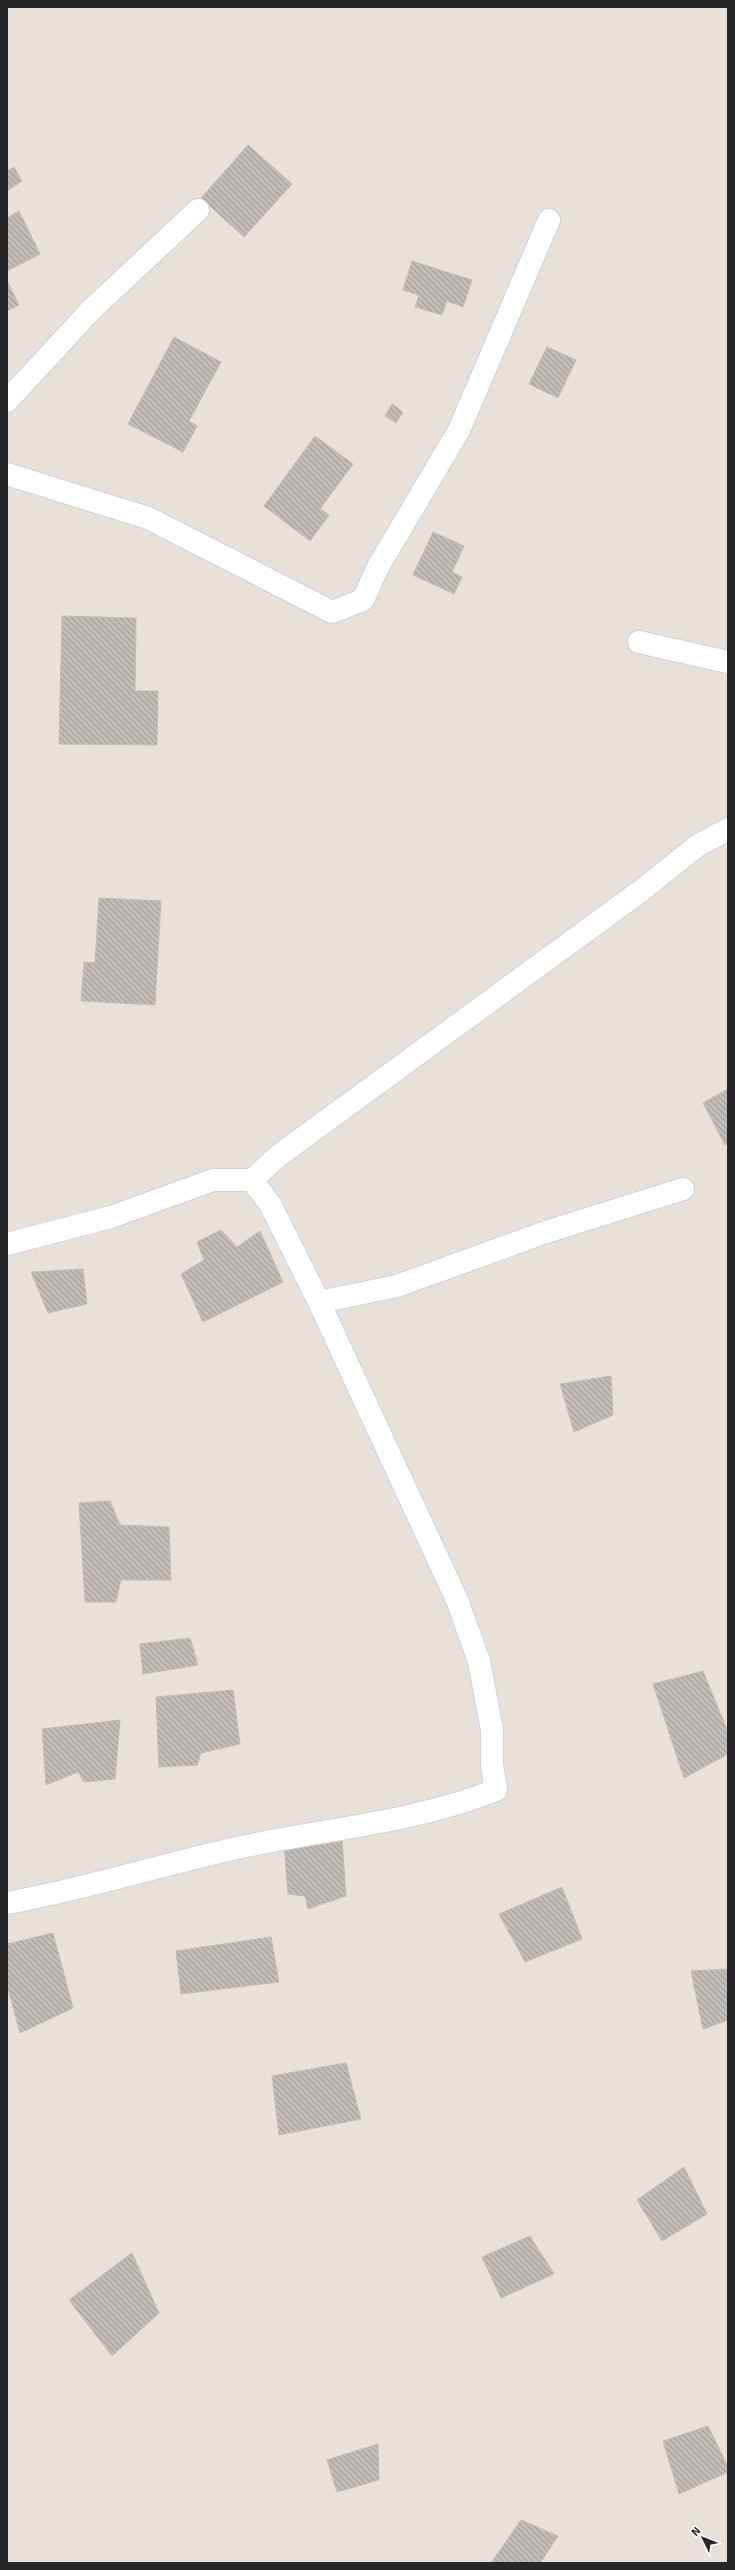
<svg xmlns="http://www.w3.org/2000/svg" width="735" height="2570" font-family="Signika,sans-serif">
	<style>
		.building { fill: url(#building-back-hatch); stroke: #c2bdb4 }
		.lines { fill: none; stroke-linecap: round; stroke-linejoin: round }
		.minor-casing { stroke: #cfd2de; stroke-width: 24 }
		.minor { stroke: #fff; stroke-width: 22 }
	</style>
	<defs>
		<pattern id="building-back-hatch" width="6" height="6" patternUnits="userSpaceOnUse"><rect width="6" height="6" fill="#c0bbb6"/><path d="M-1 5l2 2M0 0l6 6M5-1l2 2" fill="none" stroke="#9c9894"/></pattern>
	</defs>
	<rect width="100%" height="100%" fill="#e7e1d9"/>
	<path class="building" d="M248,145L292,184L244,237L201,198Z
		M14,167L22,181L7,191V171Z
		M19,211L40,254L7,271V218Z
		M412,261L472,280L463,307L447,301L442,315L415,307L419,295L403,290Z
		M7,281L19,305L7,311Z
		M174,337L221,362L189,421L197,426L183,452L128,424Z
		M547,347L576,360L558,398L529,384Z
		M392,404L403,412L396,423L385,416Z
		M315,436L353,464L320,509L329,515L310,541L264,506Z
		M433,532L464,546L452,572L462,577L454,594L413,575Z
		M62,616L136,618L135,691H158L157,745L59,744Z
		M99,898L161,901L155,1005L81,1001L84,962L95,963Z
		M728,1089V1143L725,1145L703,1103Z
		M221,1230L237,1247L260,1231L283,1282L203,1322L181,1274L204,1260L197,1242Z
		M83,1269L87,1304L48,1313L31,1272Z
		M611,1376L613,1415L574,1432L560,1384Z
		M110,1501L120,1525L169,1527L171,1580H121L116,1602H85L79,1503Z
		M190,1638L198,1665L143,1674L140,1644Z
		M703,1671L728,1732V1754L684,1778L653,1684Z
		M233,1690L240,1744L201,1753L197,1765L159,1767L156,1697Z
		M120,1720L115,1779L84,1782L78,1772L46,1785L42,1729Z
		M342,1840L346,1896L308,1909L305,1896L288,1894L284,1844Z
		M562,1887L582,1939L525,1962L499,1914Z
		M53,1933L73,2008L20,2033L7,1985V1944Z
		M271,1937L279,1982L181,1994L176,1951Z
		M728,1969V2020L703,2029L691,1971Z
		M346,2063L361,2119L279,2135L272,2076Z
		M684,2167L707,2214L662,2241L637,2200Z
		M530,2236L554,2274L501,2298L482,2257Z
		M132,2253L159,2313L112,2356L69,2300Z
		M708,2426L728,2467V2472L679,2494L663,2441Z
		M378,2444L379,2480L337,2492L327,2460Z
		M521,2520L558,2536L540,2563H491Z"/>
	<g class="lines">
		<defs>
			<path id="minor" d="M7,401L91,310L198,210
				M7,474L148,518L332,612L363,600L378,567L459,430L549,220
				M639,642L728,662
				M252,1180L278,1156L642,890L697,846L728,829
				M7,1244L111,1217L213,1180H252L270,1204L319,1302L457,1600L479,1661L492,1730V1764L496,1790C413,1823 323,1829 237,1848C160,1865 85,1889 7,1903
				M319,1302L397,1286L546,1232L683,1189"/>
		</defs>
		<use href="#minor" class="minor-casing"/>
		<use href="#minor" class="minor"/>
	</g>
	<rect width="735" height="2570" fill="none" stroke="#262626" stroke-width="16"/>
	<g transform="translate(703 2538) rotate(313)" stroke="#ffffff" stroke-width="3" paint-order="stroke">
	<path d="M0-3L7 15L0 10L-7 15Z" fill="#262626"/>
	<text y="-6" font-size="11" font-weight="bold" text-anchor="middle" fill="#262626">N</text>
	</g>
</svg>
